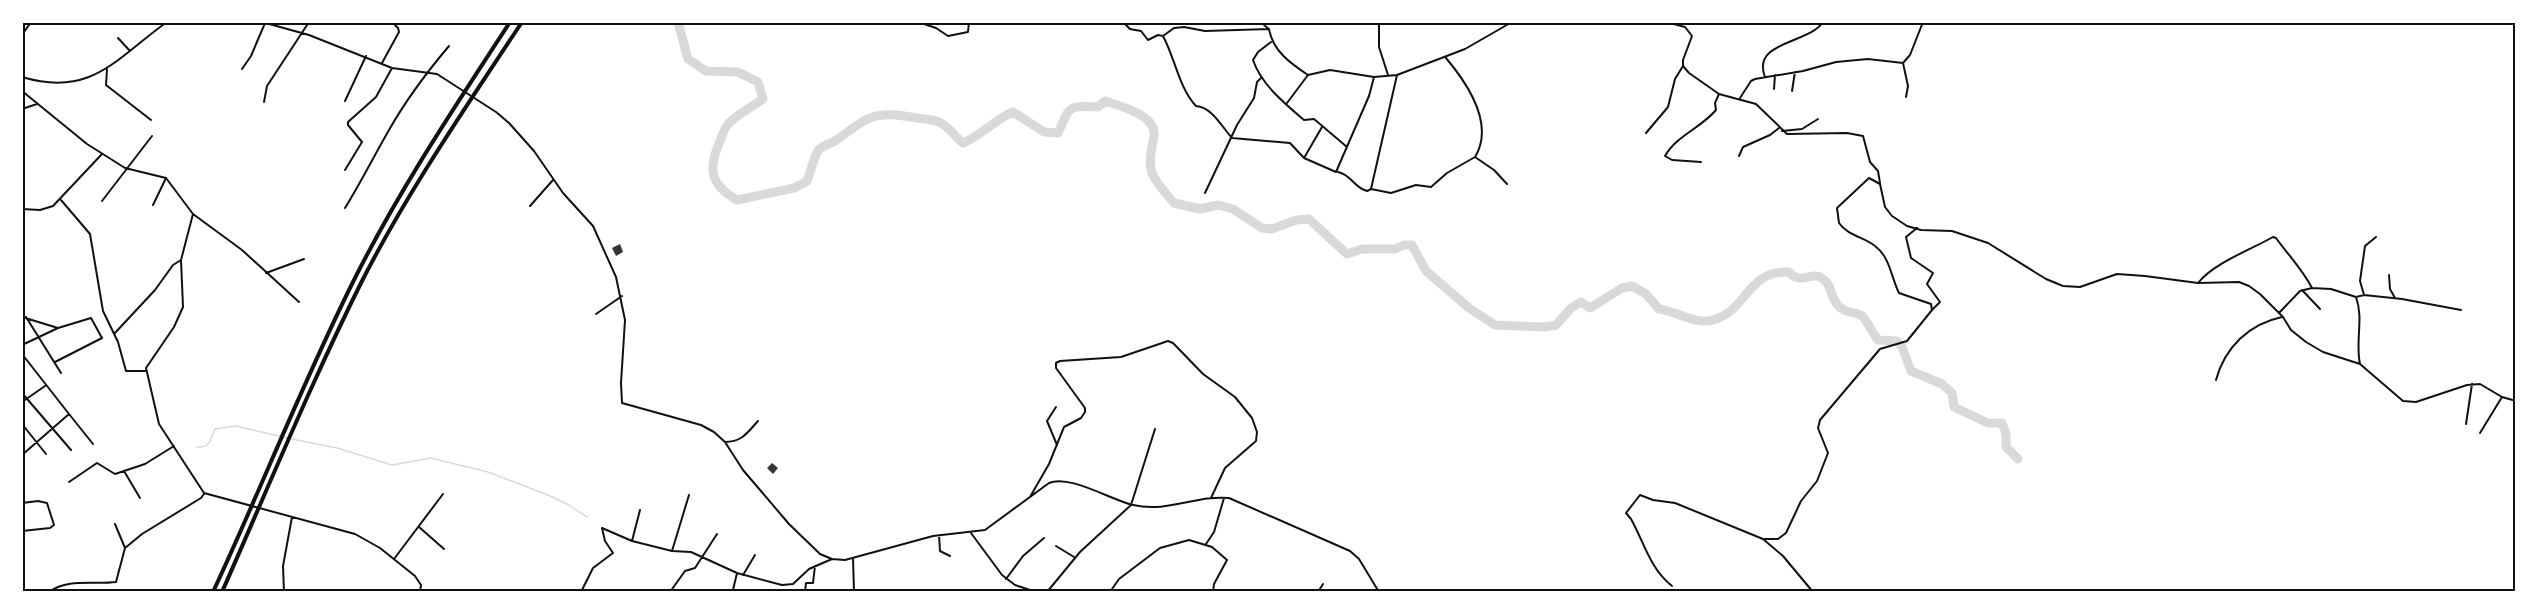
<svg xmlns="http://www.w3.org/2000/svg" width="2538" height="614" font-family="Poppins,sans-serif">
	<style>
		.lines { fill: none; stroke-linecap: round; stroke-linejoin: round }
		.stream { stroke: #d9d9d9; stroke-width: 1.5 }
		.river { stroke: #d9d9d9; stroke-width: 9 }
		.building { fill: #353535 }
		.minor { stroke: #111; stroke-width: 2 }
		.motorway { stroke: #111; stroke-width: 4 }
		.neatline { fill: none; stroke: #111; stroke-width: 2 }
	</style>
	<rect width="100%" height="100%" fill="#fff"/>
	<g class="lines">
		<path class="stream" d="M292,439L337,448L392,465L431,458L488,472L548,495L569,505L587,517
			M196,447C211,448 210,440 215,429L236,426L287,438"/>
		<path class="river" d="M678,22L688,59L706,71L738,72L758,82L763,99C751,107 738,114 728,124C724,129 722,136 720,141C708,168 709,184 737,200L794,188L807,181C811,172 813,159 818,151C823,144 832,144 838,139C871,114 875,111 917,118C924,119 933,119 939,122C950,127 954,136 963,143C981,136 994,120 1013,112L1044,132L1058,133C1070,107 1066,105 1098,107L1105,101C1120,106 1157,115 1154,136C1152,148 1148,161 1152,173C1156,184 1167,194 1174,203L1200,209L1218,205L1233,209L1262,228L1272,229L1296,220L1309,219L1347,254L1362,249H1395L1404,245H1412L1426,271L1469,308L1495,325L1544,327L1556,325L1571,308L1581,302L1590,308L1622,288L1632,286L1646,294L1659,309C1676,311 1695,325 1713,320C1746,312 1747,270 1789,272C1800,286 1812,270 1823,279C1832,285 1830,296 1837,304C1845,315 1853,310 1862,316C1865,318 1874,335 1878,340L1897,341L1902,347L1911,371L1942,384L1952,393L1954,407L1988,423H2002L2006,434V447L2018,459"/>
	</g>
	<path class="building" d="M620,244L623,252L616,256L612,248Z
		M772,463L778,468L773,474L767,468Z"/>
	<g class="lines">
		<path class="minor" d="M262,22L309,35L392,68L437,74L496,112L509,123L534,151L563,193L593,226L616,277L625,320L621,383L622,403L701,425L714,432L725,442L743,470L789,524L820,554L832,559L845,560L933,536L985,530L1049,483C1069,474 1111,500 1133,505C1168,513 1196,495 1229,498L1350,551L1359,559L1379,592
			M918,22L936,28L948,36L968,32L969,22
			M1123,22L1130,29L1141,31L1148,40L1158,35L1163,36
			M1622,22H1661
			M1666,22L1685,27L1692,36L1683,60V66L1689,73L1719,94L1756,104L1787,134L1847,133L1863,136L1870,162L1878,171L1880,183
			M1379,23V47L1388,75
			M1264,25L1269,29C1273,51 1290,63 1308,75L1330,70L1374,77L1397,75L1465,49L1512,22
			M1269,29L1205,31L1184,27L1174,28L1163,36C1175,58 1179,88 1196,106C1212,107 1222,127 1232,138L1290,143L1304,158L1336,172L1369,96L1374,77
			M22,35L31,22
			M118,38L130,51
			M1271,42L1258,52L1253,60C1261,84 1284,103 1304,120L1314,119L1347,147
			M1446,58C1467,83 1495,124 1475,157L1494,170L1507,184
			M382,63L399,32L398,28L392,22
			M107,69L106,85L151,120
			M242,69L251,56L265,23
			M1397,75L1371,189L1391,193L1416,185L1431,187L1447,173L1475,157
			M22,77C92,98 116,58 167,22
			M1765,77C1751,41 1809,44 1823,22
			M1774,89L1775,75
			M22,91L87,144L125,168L166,178L193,214L242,250L299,302
			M1792,91L1795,72
			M1906,97L1908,86L1903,63L1910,55L1923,22
			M1740,98L1751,81L1755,79L1803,71L1836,62L1868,59L1903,63
			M345,101L366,56
			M264,102L267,86L309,22
			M1287,103L1308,75
			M22,109L37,104
			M1782,131L1802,129L1818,119
			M1646,133L1668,107L1675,79L1683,66
			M1739,156L1743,147L1770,135L1779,128
			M1304,158L1322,127
			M1701,162L1672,160L1665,156C1676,136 1701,128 1716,110L1715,103L1719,94
			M345,170L362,142L348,125V122L376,97L392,68
			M1338,172C1352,175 1354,188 1367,191L1371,189
			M1205,193L1237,125L1254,98L1257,82L1261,78
			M61,200L90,234L103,311L118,342L126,371H145
			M102,201L152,136
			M153,205L166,178
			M530,206L553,180
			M345,208C361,182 374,156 389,130C406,100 427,72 449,46
			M22,209L40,210L53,206L102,154
			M193,214L181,260L183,307L174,327L146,368L159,424L204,493L355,534L380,548L415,576L421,585L420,592
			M1917,228L1906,237L1911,258L1933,273L1927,284L1940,302L1932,310
			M266,273L304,259
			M2389,275L2390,289L2395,298
			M2198,283C2214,263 2250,250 2273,237L2276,238C2289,256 2302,269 2312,288
			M2302,290L2320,309
			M2364,295L2360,281L2365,246L2376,237
			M2356,297C2364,319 2355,341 2360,364
			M2279,313L2300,291L2312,288L2331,289L2356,297L2364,295L2402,299L2461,310
			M596,314L622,296
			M22,317L58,328
			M26,317L61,373
			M114,334L155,290L173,265L181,260
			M22,345L58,328L91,318L102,338L55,362
			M22,354L69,414L22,455
			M2216,380C2225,347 2249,324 2282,317
			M22,393L71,450
			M22,402L45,386
			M1056,407L1047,421L1057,445
			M69,414L93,444
			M22,424L46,454
			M2466,424L2472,384
			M2480,433L2502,397
			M725,442C742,442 747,433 758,421
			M124,471L140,498
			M69,482L97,463L115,474L145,464L174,446
			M1030,497L1049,464L1064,427L1081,418L1085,412V408L1056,368V363L1060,361L1121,357L1168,341L1173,343L1203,374L1235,397L1252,418L1257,432L1256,441L1225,468L1211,498
			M22,503L38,501L47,503L54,525L50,528L22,531
			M115,524L125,548
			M419,527L444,549
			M602,528L632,541L672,551L691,552L737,573L782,585L793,584L809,569L832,559
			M971,533L1002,575L1015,585L1036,592
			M939,535L940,551L950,556
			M632,541L640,510
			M1206,544L1214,532L1224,498
			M1056,546L1074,557
			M672,551L689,495
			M853,558L854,592
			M394,559L443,494
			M737,573L733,590L739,592
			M743,575L755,555
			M1006,579L1023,556L1044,538
			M1672,586C1650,569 1644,542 1631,519L1626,513L1640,495L1653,500L1675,503L1763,539
			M49,592C68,578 94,585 116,582L125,548L142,534L201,498L204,494
			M284,592L283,566L292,517
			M581,592L593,568L613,553L605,541L602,528
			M670,592L685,571L695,568L717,534
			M805,592L806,583H813L815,566
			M1047,592L1080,552L1131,505L1155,429
			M1110,592L1119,579L1160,548L1189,540L1212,547L1227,560L1214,584L1213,592
			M1318,592L1323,584
			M1813,592L1783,556L1763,539H1778L1786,533L1801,501L1817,481L1828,453L1818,428L1820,420L1880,349L1907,341L1932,310L1931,304L1899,293C1891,277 1890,257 1875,246C1864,237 1848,236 1839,223L1837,208L1869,178L1880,184L1885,207L1892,216L1907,226L1921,230L1952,231L1988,243L2046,279L2063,286L2080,287L2117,274L2145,276L2198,283L2239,282L2249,286L2260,294L2283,317L2291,330L2306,342L2323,352L2360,364L2403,401L2416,402L2467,385L2480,384L2502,397L2516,401"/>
		<path class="motorway" d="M213,592C262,487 304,379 356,276C401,187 456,105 510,22
			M222,592C268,488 311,383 362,281C408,191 466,107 522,22"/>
	</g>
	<rect width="2538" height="614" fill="none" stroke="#ffffff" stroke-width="48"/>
	<rect x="24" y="24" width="2490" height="566" class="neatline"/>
</svg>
